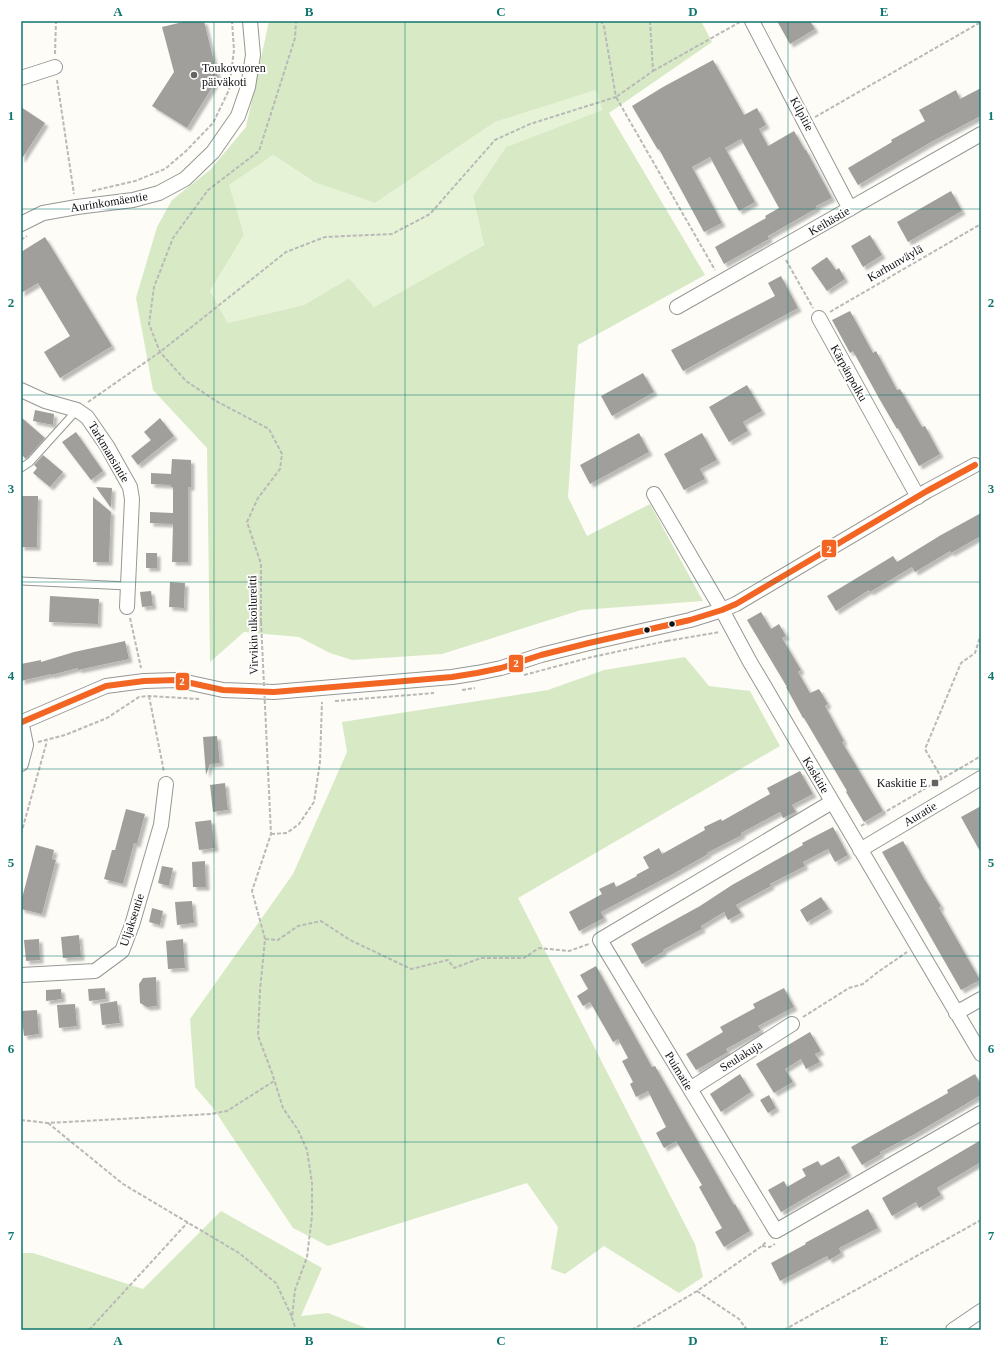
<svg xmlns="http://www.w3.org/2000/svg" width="1002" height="1351" font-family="Georgia,serif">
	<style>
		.green { fill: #e7f3d7 }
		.forest { fill: #d8eac5; fill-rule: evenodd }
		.building { fill: #a19f9c; filter: url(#shadow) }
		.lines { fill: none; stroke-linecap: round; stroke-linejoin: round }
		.service-casing { stroke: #979795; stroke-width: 9 }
		.minor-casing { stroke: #979795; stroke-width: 16 }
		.path { stroke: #b9b9b8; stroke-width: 2; stroke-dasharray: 4 2; stroke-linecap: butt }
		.service { stroke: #fffffe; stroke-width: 7 }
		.minor { stroke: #fffffe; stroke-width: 14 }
		.path-bridge { stroke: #b9b9b8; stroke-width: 2; stroke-dasharray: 4 2; stroke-linecap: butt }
		.bus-1-casing { stroke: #fff; stroke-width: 9 }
		.bus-1 { stroke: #f26522; stroke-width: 6 }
		.grid { fill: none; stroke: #0f766e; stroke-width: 1; stroke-opacity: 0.55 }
		.poi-dot { fill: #646362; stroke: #fff; stroke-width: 1.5 }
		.bus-dot { fill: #111; stroke: #fff; stroke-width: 1.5 }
		.labels { text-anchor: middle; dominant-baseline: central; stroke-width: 4; stroke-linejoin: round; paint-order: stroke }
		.poi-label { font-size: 12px; fill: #111; stroke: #fff; text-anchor: start }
		.street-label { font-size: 12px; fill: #111; stroke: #fff }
		.line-badge { stroke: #fff; stroke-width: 1.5 }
		.badge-label { font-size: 11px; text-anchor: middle; font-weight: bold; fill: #fff }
		.neatline { fill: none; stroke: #0f766e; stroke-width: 1.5 }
		.grid-label { font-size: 13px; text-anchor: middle; font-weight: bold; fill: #0f766e }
	</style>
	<defs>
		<filter id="shadow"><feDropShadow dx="3.5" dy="3.5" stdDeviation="1" flood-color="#0004"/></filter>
	</defs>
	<rect width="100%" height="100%" fill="#fdfcf7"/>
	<path class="green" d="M596,90L602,110L506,147L473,196L484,245L374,307L349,278L304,305L228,323L210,291L244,235L228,185L273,155L310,180L375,203L495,122Z"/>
	<path class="forest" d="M269,21H701L712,42L609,113L705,275L578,345L568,497L587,536L650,504L703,601L581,610L442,654L352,660L330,653L299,637L244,632L210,662L207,448L153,390L136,298L157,227L172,200L210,170L246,127ZM596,90L602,110L506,147L473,196L484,245L374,307L349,278L304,305L228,323L210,291L244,235L229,185L273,155L314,182L375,203L495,122Z
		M685,657L709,686L750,691L780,746L518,898L695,1244L703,1277L679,1293L604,1246L565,1274L551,1269L558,1227L527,1183L328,1246L293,1228L213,1108L195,1087L190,1019L293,874L347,752L342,722L548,690L604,670Z
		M221,1211L322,1268L301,1316L328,1313L371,1330H21V1253H33L143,1289Z"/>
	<path class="building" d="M187,21H204L218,78L187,128L152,106L174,72L162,27Z
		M777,21H810L815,29L790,44Z
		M713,60L744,115L757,108L766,125L759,129L768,146L794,131L805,150H806L832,198L816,206L817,208L768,236L769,239L724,264L715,247L766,218L765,216L779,208L741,139L725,148L755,202L739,211L710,157L692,167L722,223L704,232L659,149L658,150L632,106L663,87Z
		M981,88V116L931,142L858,185L848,168L892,142L891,140L925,121L919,110L956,90L960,99Z
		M21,107L45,123L21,160Z
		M951,191L962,211L908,242L897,222Z
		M870,235L882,255L863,267L851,246Z
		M45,237L112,346L60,378L44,352L70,336L38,283L21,293V252Z
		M827,257L836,270L839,268L845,279L827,291L811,268Z
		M781,276L798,308L683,371L671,350L775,296L768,283Z
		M850,311L873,353L876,351L897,390L900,389L922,427L925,426L940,454L919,466L898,428L897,429L880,400L853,351L850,353L832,320Z
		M643,373L654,392L612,416L601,396Z
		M747,385L762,411L743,422L748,431L729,442L709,407Z
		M35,410L54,414L53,425L33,421Z
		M21,417L45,438L26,459L21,454Z
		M160,418L174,436L138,465L131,456L151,440L144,432Z
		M76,432L103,471L91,480L62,442Z
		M639,433L649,452L590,484L580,465Z
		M702,433L717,460L700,469L705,479L684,490L664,454Z
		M43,455L63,472L50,487L33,473L37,468L34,465Z
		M172,459L191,460V487H188V562H172L173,524L150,523V512L173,513V487H171V485L151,484V473L171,474Z
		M96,487L112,488L111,508Z
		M21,496H38L37,547H21Z
		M93,497L111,512L109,562H93Z
		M981,513V536L951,553L950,551L915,572L912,567L870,592L869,590L836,611L827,596L893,556L897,562L941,535Z
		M146,553H157V568H146Z
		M170,582L185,583L184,608L169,607Z
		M151,591L153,606L142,607L140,592Z
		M50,596L99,599L98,624L49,622Z
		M761,612L771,629L779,624L786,636L782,638L801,670L798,672L810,693L819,689L828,704L825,706L844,741L842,742L883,811L864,822L846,792L847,791L804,718H803L786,687H787L747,620Z
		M125,641L129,659L78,670V668L51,675V674L21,681V664L41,660V662L74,652Z
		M217,736L220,763L210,764L206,775L203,737Z
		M800,771L813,794L792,805L796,812L783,818L780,812L741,833L742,835L707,853L708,854L673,874L601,912L604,918L579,931L569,912L602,894L599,889L614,882L616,887L637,876L636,875L649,868L643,857L659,848L662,854L705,830L704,827L721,819L722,821L770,794L767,788Z
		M225,783L228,810L213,812L210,785Z
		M981,806V853L961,817Z
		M126,809L145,814L137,844L134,843L123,884L104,879L112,850H115Z
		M211,820L215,848L199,850L195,822Z
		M833,827L848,855L835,862L828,849L803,862L805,866L770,884L771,886L736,905L741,913L728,920L724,912L701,926L702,929L663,950V952L642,964L631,944L700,906L732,885L803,845L802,843Z
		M903,841L923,877L941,906L939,908L980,980L961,990L882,852Z
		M36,845L54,850L52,859L56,860L42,914L21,909V902Z
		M205,861L206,887H193L192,862Z
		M162,866L173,868L169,886L158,883Z
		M821,897L829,909L807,922L800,910Z
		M192,901L194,923L177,925L175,902Z
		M152,908L163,911L160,925L149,922Z
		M79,935L81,957L63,958L61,937Z
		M39,939L40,960L26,961L24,940Z
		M183,939L185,968L168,969L166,941Z
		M596,966L652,1067L655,1066L734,1205L735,1204L750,1231L724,1247L715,1232L722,1228L699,1187L702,1185L676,1141L664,1148L656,1133L666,1127L648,1091L636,1097L630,1084L633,1082L622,1061L628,1058L618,1039L613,1042L590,1002L583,1006L577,996L588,989L580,975Z
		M156,977L157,1006L147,1007L140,1003L139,984L143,978Z
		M105,988L106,999L89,1001L88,989Z
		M784,988L794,1007L758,1026L761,1030L726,1049L728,1052L696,1070L686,1054L723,1032L720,1027L755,1008L753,1004Z
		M61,989L62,999L46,1001V990Z
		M117,1001L120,1023L102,1025L100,1004Z
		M75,1004L77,1026L59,1028L57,1005Z
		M37,1010L39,1034L24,1036L21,1011Z
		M810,1032L821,1051L815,1054L820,1062L806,1069L801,1059L785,1069L793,1082L774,1093L756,1064Z
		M740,1074L751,1092L721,1112L710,1094Z
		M975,1074L981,1085V1095L915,1134L880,1152L881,1154L862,1165L851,1147L948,1093L947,1090Z
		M769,1095L776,1108L768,1113L760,1100Z
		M981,1140V1162L937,1188L941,1195L919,1208L916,1202L892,1216L882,1198Z
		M839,1156L848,1173L781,1212L768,1190L784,1181L787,1187L806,1176L802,1169L818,1161L821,1166Z
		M868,1209L878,1228L839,1248L841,1253L829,1260L827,1256L780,1281L771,1263L806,1244L805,1243Z"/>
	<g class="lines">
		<defs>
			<path id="service" d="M21,468L30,462L77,410
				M21,581L128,586"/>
			<path id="minor" d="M752,21L850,209
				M21,78L55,67
				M21,224L43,213L77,207L133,200L159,193L185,179L213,152L238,116L248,87L253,55L250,21
				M677,307L981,134
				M819,318L918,497
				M21,390L45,401L77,410L87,417L107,446L130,487L132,499L127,607
				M654,494L722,610L750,662L981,1054
				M21,721L26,745L21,764
				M22,722L106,686L144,681L177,680L223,690L274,692L452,677L477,673L501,668L541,655L589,643L690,620L722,610L736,604L927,491L975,465
				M832,802L600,940L776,1231L981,1113
				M860,850L981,778
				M21,975L95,971L122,951L132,925L161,825L166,784
				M956,1013L981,999
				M690,1089L792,1024
				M953,1330L981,1311"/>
		</defs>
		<use href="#service" class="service-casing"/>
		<use href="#minor" class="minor-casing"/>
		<path class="path" d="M650,21L653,71L616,97L715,270
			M55,54L56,21
			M653,71L740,22
			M57,80L74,194
			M815,117L981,22
			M92,191L135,181L165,169L186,151L213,123L229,90L234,50L232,21
			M21,240L27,236
			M786,260L813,308
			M830,312L981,224
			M88,402L160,352L286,252L325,237L392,234L430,214L495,140L530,124L616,97L604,27L601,21
			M130,618L141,668
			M261,622V564L247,522L258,498L280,469L282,454L269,429L216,401L186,381L160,352L149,324L154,287L173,238L208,190L259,151L295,38L296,21
			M667,641L720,632
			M524,675L592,657L667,641
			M462,690L475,688
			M149,696L164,772
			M335,701L434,693
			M38,742L65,735L107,718L139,697L149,696L199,699
			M267,748L271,834L252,891L265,939L260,990L258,1036L272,1073L283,1108L298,1130L307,1150L312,1183V1216L307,1257L295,1290L292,1318L296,1330
			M942,779L925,749L961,663L975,653L981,634
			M861,826L981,756
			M21,834L47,741
			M271,834L287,833L299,824L314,802L320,762L322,702
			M265,939L278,940L298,926L321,921L350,940L411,969L448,960L454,968L481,958H524L539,948L569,951L589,944
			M803,1017L849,988L863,984L878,972L907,952
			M21,1120L48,1123L211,1114L227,1111L274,1081
			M48,1123L123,1184L239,1253L276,1283L292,1317
			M762,1246L770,1247L775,1244
			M697,1291L739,1319L747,1330
			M89,1330L188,1222
			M632,1330L697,1291L762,1246L767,1241
			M784,1330L981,1220"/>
		<use href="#service" class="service"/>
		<use href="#minor" class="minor"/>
		<path class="path-bridge" d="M261,622L267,748"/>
		<defs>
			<path id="bus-1" d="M22,722L106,686L144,681L177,680L223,690L274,692L452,677L477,673L501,668L541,655L589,643L690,620L722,610L736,604L927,491L975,465"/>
		</defs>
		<use href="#bus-1" class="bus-1-casing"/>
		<use href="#bus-1" class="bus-1"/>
	</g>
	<path class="grid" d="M214,21V1330M405,21V1330M597,21V1330M788,21V1330M21,209H981M21,395H981M21,582H981M21,769H981M21,956H981M21,1142H981"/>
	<g class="poi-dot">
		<circle cx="194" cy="75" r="4"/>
		<rect x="931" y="779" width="8" height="8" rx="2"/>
	</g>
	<g class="bus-dot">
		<circle cx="672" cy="624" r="3.5"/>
		<circle cx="647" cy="630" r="3.5"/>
	</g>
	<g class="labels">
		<g class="poi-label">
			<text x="202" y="68">Toukovuoren<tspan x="202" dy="14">päiväkoti</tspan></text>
			<text x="927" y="783" text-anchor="end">Kaskitie E</text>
		</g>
		<g class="street-label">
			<text transform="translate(802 114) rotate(62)">Kilpitie</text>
			<text transform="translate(109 202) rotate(-9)">Aurinkomäentie</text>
			<text transform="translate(829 221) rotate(-30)">Keihästie</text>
			<text transform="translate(895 263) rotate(-30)">Karhunväylä</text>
			<text transform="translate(849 373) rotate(61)">Kärpänpolku</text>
			<text transform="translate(109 452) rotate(59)">Tarkmansintie</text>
			<text transform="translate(253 625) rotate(-91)">Virvikin ulkoilureitti</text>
			<text transform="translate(816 775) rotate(59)">Kaskitie</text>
			<text transform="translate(920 814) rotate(-31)">Auratie</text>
			<text transform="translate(132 920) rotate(-72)">Uljaksentie</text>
			<text transform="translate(741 1056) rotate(-32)">Seulakuja</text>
			<text transform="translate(679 1071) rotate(59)">Puimatie</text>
		</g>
	</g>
	<g class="line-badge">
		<rect x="821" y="539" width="16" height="19" rx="4" fill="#f26522"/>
		<rect x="508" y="654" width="16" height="19" rx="4" fill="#f26522"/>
		<rect x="175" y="672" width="15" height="19" rx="4" fill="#f26522"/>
	</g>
	<g class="badge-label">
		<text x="829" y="553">2</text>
		<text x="516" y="667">2</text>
		<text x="182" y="685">2</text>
	</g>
	<rect width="1002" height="1351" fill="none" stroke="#ffffff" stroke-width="44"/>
	<rect x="22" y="22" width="958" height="1307" class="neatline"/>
	<g class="grid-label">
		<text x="118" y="16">A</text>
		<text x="309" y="16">B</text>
		<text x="501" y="16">C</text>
		<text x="693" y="16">D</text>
		<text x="884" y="16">E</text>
		<text x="11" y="120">1</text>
		<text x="991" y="120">1</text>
		<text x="11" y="307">2</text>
		<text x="991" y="307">2</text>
		<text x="11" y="493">3</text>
		<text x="991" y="493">3</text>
		<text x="11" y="680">4</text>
		<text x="991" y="680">4</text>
		<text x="11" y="867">5</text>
		<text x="991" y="867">5</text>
		<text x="11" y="1053">6</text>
		<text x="991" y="1053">6</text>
		<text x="11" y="1240">7</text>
		<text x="991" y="1240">7</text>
		<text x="118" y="1345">A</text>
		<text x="309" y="1345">B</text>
		<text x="501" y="1345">C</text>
		<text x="693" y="1345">D</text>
		<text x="884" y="1345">E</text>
	</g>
</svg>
